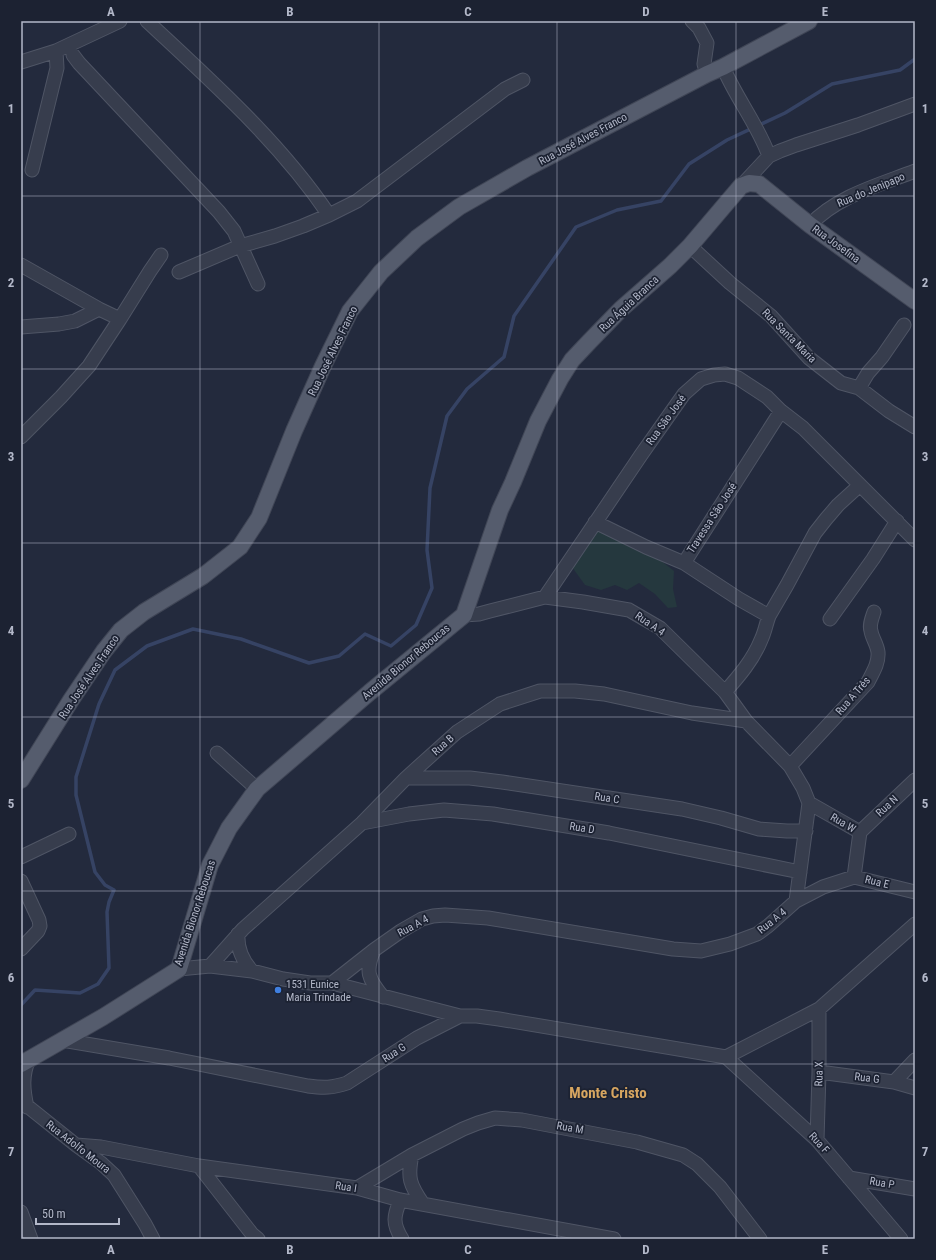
<svg xmlns="http://www.w3.org/2000/svg" width="936" height="1260" font-family="'Roboto Condensed',sans-serif">
	<style>
		.grass { fill: #25383e }
		.lines { fill: none; stroke-linecap: round; stroke-linejoin: round }
		.stream { stroke: #364364; stroke-width: 3.5 }
		.minor-casing { stroke: #4f5565; stroke-width: 15 }
		.major-casing { stroke: #404656; stroke-width: 18 }
		.minor { stroke: #373d4d; stroke-width: 13 }
		.major { stroke: #555c6d; stroke-width: 16 }
		.grid { fill: none; stroke: #b3b8c9; stroke-width: 1; stroke-opacity: 0.55 }
		.shop-dot { fill: #3f7fe0; stroke: #1c2232; stroke-width: 1.5 }
		.labels { text-anchor: middle; dominant-baseline: central; stroke-width: 3.5; stroke-linejoin: round; paint-order: stroke }
		.street-label { font-size: 11px; fill: #b3b8c9; stroke: #1c2232 }
		.poi-label { font-size: 11px; fill: #b3b8c9; stroke: #1c2232; text-anchor: start }
		.district-label { font-size: 15px; font-weight: bold; fill: #d6a560; stroke: #1c2232 }
		.neatline { fill: none; stroke: #b3b8c9; stroke-width: 1.5 }
		.grid-label { font-size: 13px; text-anchor: middle; font-weight: bold; fill: #b3b8c9 }
	</style>
	<rect width="100%" height="100%" fill="#232a3d"/>
	<path class="grass" d="M599,529L654,555L674,571L673,589L677,607L668,608L655,594L639,583L627,590L615,585L601,590L585,585L572,567Z"/>
	<g class="lines">
		<path class="stream" d="M21,1005L35,990L80,993L98,984L109,968L107,912L109,902L114,890L105,885L95,872L76,795V777L99,704L115,670L147,646L193,629L241,639L309,663L339,656L365,634L391,646L416,625L432,588L427,550L430,488L447,416L467,389L504,357L514,316L576,227L617,210L661,201L689,164L727,140L785,113L832,84L900,70L915,59"/>
		<defs>
			<path id="minor" d="M147,21C212,82 279,141 329,215
				M692,21L699,28L707,43L704,64L707,74
				M73,55L79,63L219,212L234,231L258,284
				M21,62L56,51L120,21
				M723,67C736,98 758,125 769,156
				M32,170L57,68L56,51
				M741,186L769,156L780,151L796,145L858,125L915,104
				M810,225C837,196 879,185 915,171
				M690,246L730,283L771,316L809,358L841,383L859,388L889,411L915,427
				M21,265L99,309L120,319L89,366L61,397L21,437
				M179,272L240,246L275,236L303,226L329,215L357,201L505,89L523,80
				M120,319L150,271L161,255
				M21,327L59,324L75,321L99,309
				M859,388L868,373L882,357L904,325
				M595,522L646,547L684,563L781,411
				M684,563L739,599L769,616C766,624 765,632 761,640C753,660 739,676 725,692
				M545,597L641,455L684,394L701,379L714,375L725,374L738,378L767,397L781,411L803,428L915,540
				M769,616L787,585L815,533L826,519L838,505L860,485
				M830,619L873,559L897,521
				M217,753L257,789
				M790,766L868,682C873,672 879,663 878,652C877,644 872,638 871,631C869,625 872,618 874,612
				M406,778H470L502,782L682,809L721,818L759,829L787,831H806
				M809,803L860,832
				M362,823L409,814L444,810L493,814L609,833L800,872
				M860,832L915,780
				M21,857L69,834
				M854,877L860,832
				M21,881L39,920L40,926L38,931L21,949
				M796,901L823,887L854,877L915,892
				M238,934C237,949 242,960 252,971
				M374,950C365,971 368,979 383,997
				M210,966L243,929L362,823L406,778L457,732L500,704L540,691H575L604,694L692,713L746,721
				M179,969L210,966L252,971L283,979L310,983H332L374,950L401,931L422,919L433,916L445,915L488,918L673,949L701,951L730,944L757,934L768,926L796,901L809,803L803,788L790,766L746,721L725,692L660,628L629,610L583,602L545,597L490,611L479,614L464,615
				M332,983L460,1016
				M62,1040L169,1058L308,1086C324,1088 332,1088 347,1083L417,1038L460,1016H477L499,1019L726,1057
				M726,1057L817,1140L901,1239
				M726,1057L819,1009L915,924
				M819,1072L894,1082L915,1088
				M894,1082L915,1060
				M21,1101L76,1145L101,1163L114,1175L145,1224L153,1239
				M27,1107C23,1089 22,1075 29,1059
				M817,1140L819,1072V1009
				M76,1145L101,1147L199,1166L357,1188L400,1200L614,1239
				M412,1155C407,1178 410,1185 423,1204
				M199,1166L252,1234L258,1239
				M849,1178L915,1189
				M357,1188L412,1155L463,1129L478,1123L495,1118L522,1120L637,1142L683,1155L697,1164L720,1187L760,1239
				M400,1200C394,1216 392,1223 402,1239
				M21,1212L31,1239"/>
			<path id="major" d="M21,780L71,700L104,651L121,630L144,612L203,576L240,547L259,518L294,431L323,366L350,311L381,272L417,238L459,207L527,168L707,74L723,67L809,21
				M21,1064L103,1017L179,969L210,865L229,828L257,789L370,692L464,615L500,510L513,482L538,421L560,379L572,360L589,342L621,309L670,266L690,246L741,186L749,183L759,184L810,225L915,301"/>
		</defs>
		<use href="#minor" class="minor-casing"/>
		<use href="#major" class="major-casing"/>
		<use href="#minor" class="minor"/>
		<use href="#major" class="major"/>
	</g>
	<path class="grid" d="M200,21V1239M379,21V1239M557,21V1239M736,21V1239M21,196H915M21,369H915M21,543H915M21,717H915M21,891H915M21,1064H915"/>
	<circle class="shop-dot" cx="278" cy="990" r="4"/>
	<g class="labels">
		<g class="street-label">
			<text transform="translate(583 139) rotate(-28)">Rua José Alves Franco</text>
			<text transform="translate(871 190) rotate(-23)">Rua do Jenipapo</text>
			<text transform="translate(836 244) rotate(36)">Rua Josefina</text>
			<text transform="translate(629 304) rotate(-43)">Rua Águia Branca</text>
			<text transform="translate(789 336) rotate(45)">Rua Santa Maria</text>
			<text transform="translate(333 351) rotate(-64)">Rua José Alves Franco</text>
			<text transform="translate(666 420) rotate(-54)">Rua São José</text>
			<text transform="translate(712 518) rotate(-57)">Travessa São José</text>
			<text transform="translate(650 624) rotate(34)">Rua A 4</text>
			<text transform="translate(406 662) rotate(-40)">Avenida Bionor Reboucas</text>
			<text transform="translate(89 677) rotate(-56)">Rua José Alves Franco</text>
			<text transform="translate(853 696) rotate(-49)">Rua A Três</text>
			<text transform="translate(443 745) rotate(-42)">Rua B</text>
			<text transform="translate(607 798) rotate(9)">Rua C</text>
			<text transform="translate(887 806) rotate(-43)">Rua N</text>
			<text transform="translate(843 823) rotate(30)">Rua W</text>
			<text transform="translate(582 828) rotate(9)">Rua D</text>
			<text transform="translate(877 882) rotate(14)">Rua E</text>
			<text transform="translate(195 913) rotate(-72)">Avenida Bionor Reboucas</text>
			<text transform="translate(772 921) rotate(-39)">Rua A 4</text>
			<text transform="translate(413 926) rotate(-28)">Rua A 4</text>
			<text transform="translate(394 1053) rotate(-33)">Rua G</text>
			<text transform="translate(819 1074) rotate(-89)">Rua X</text>
			<text transform="translate(867 1078) rotate(7)">Rua G</text>
			<text transform="translate(570 1128) rotate(10)">Rua M</text>
			<text transform="translate(819 1143) rotate(47)">Rua F</text>
			<text transform="translate(78 1147) rotate(38)">Rua Adolfo Moura</text>
			<text transform="translate(882 1183) rotate(10)">Rua P</text>
			<text transform="translate(346 1187) rotate(9)">Rua I</text>
		</g>
		<g class="poi-label">
			<text x="286" y="984">1531 Eunice<tspan x="286" dy="13">Maria Trindade</tspan></text>
		</g>
		<g class="district-label">
			<text x="608" y="1093">Monte Cristo</text>
		</g>
	</g>
	<rect width="936" height="1260" fill="none" stroke="#1c2232" stroke-width="44"/>
	<path d="M36 1218v6h83v-6" fill="none" stroke="#b3b8c9" stroke-width="2"/>
	<text x="42" y="1218" font-size="12" fill="#b3b8c9" stroke="#1c2232" stroke-width="3" paint-order="stroke">50 m</text>
	<rect x="22" y="22" width="892" height="1216" class="neatline"/>
	<g class="grid-label">
		<text x="111" y="16">A</text>
		<text x="290" y="16">B</text>
		<text x="468" y="16">C</text>
		<text x="646" y="16">D</text>
		<text x="825" y="16">E</text>
		<text x="11" y="113">1</text>
		<text x="925" y="113">1</text>
		<text x="11" y="287">2</text>
		<text x="925" y="287">2</text>
		<text x="11" y="461">3</text>
		<text x="925" y="461">3</text>
		<text x="11" y="635">4</text>
		<text x="925" y="635">4</text>
		<text x="11" y="808">5</text>
		<text x="925" y="808">5</text>
		<text x="11" y="982">6</text>
		<text x="925" y="982">6</text>
		<text x="11" y="1156">7</text>
		<text x="925" y="1156">7</text>
		<text x="111" y="1254">A</text>
		<text x="290" y="1254">B</text>
		<text x="468" y="1254">C</text>
		<text x="646" y="1254">D</text>
		<text x="825" y="1254">E</text>
	</g>
</svg>
